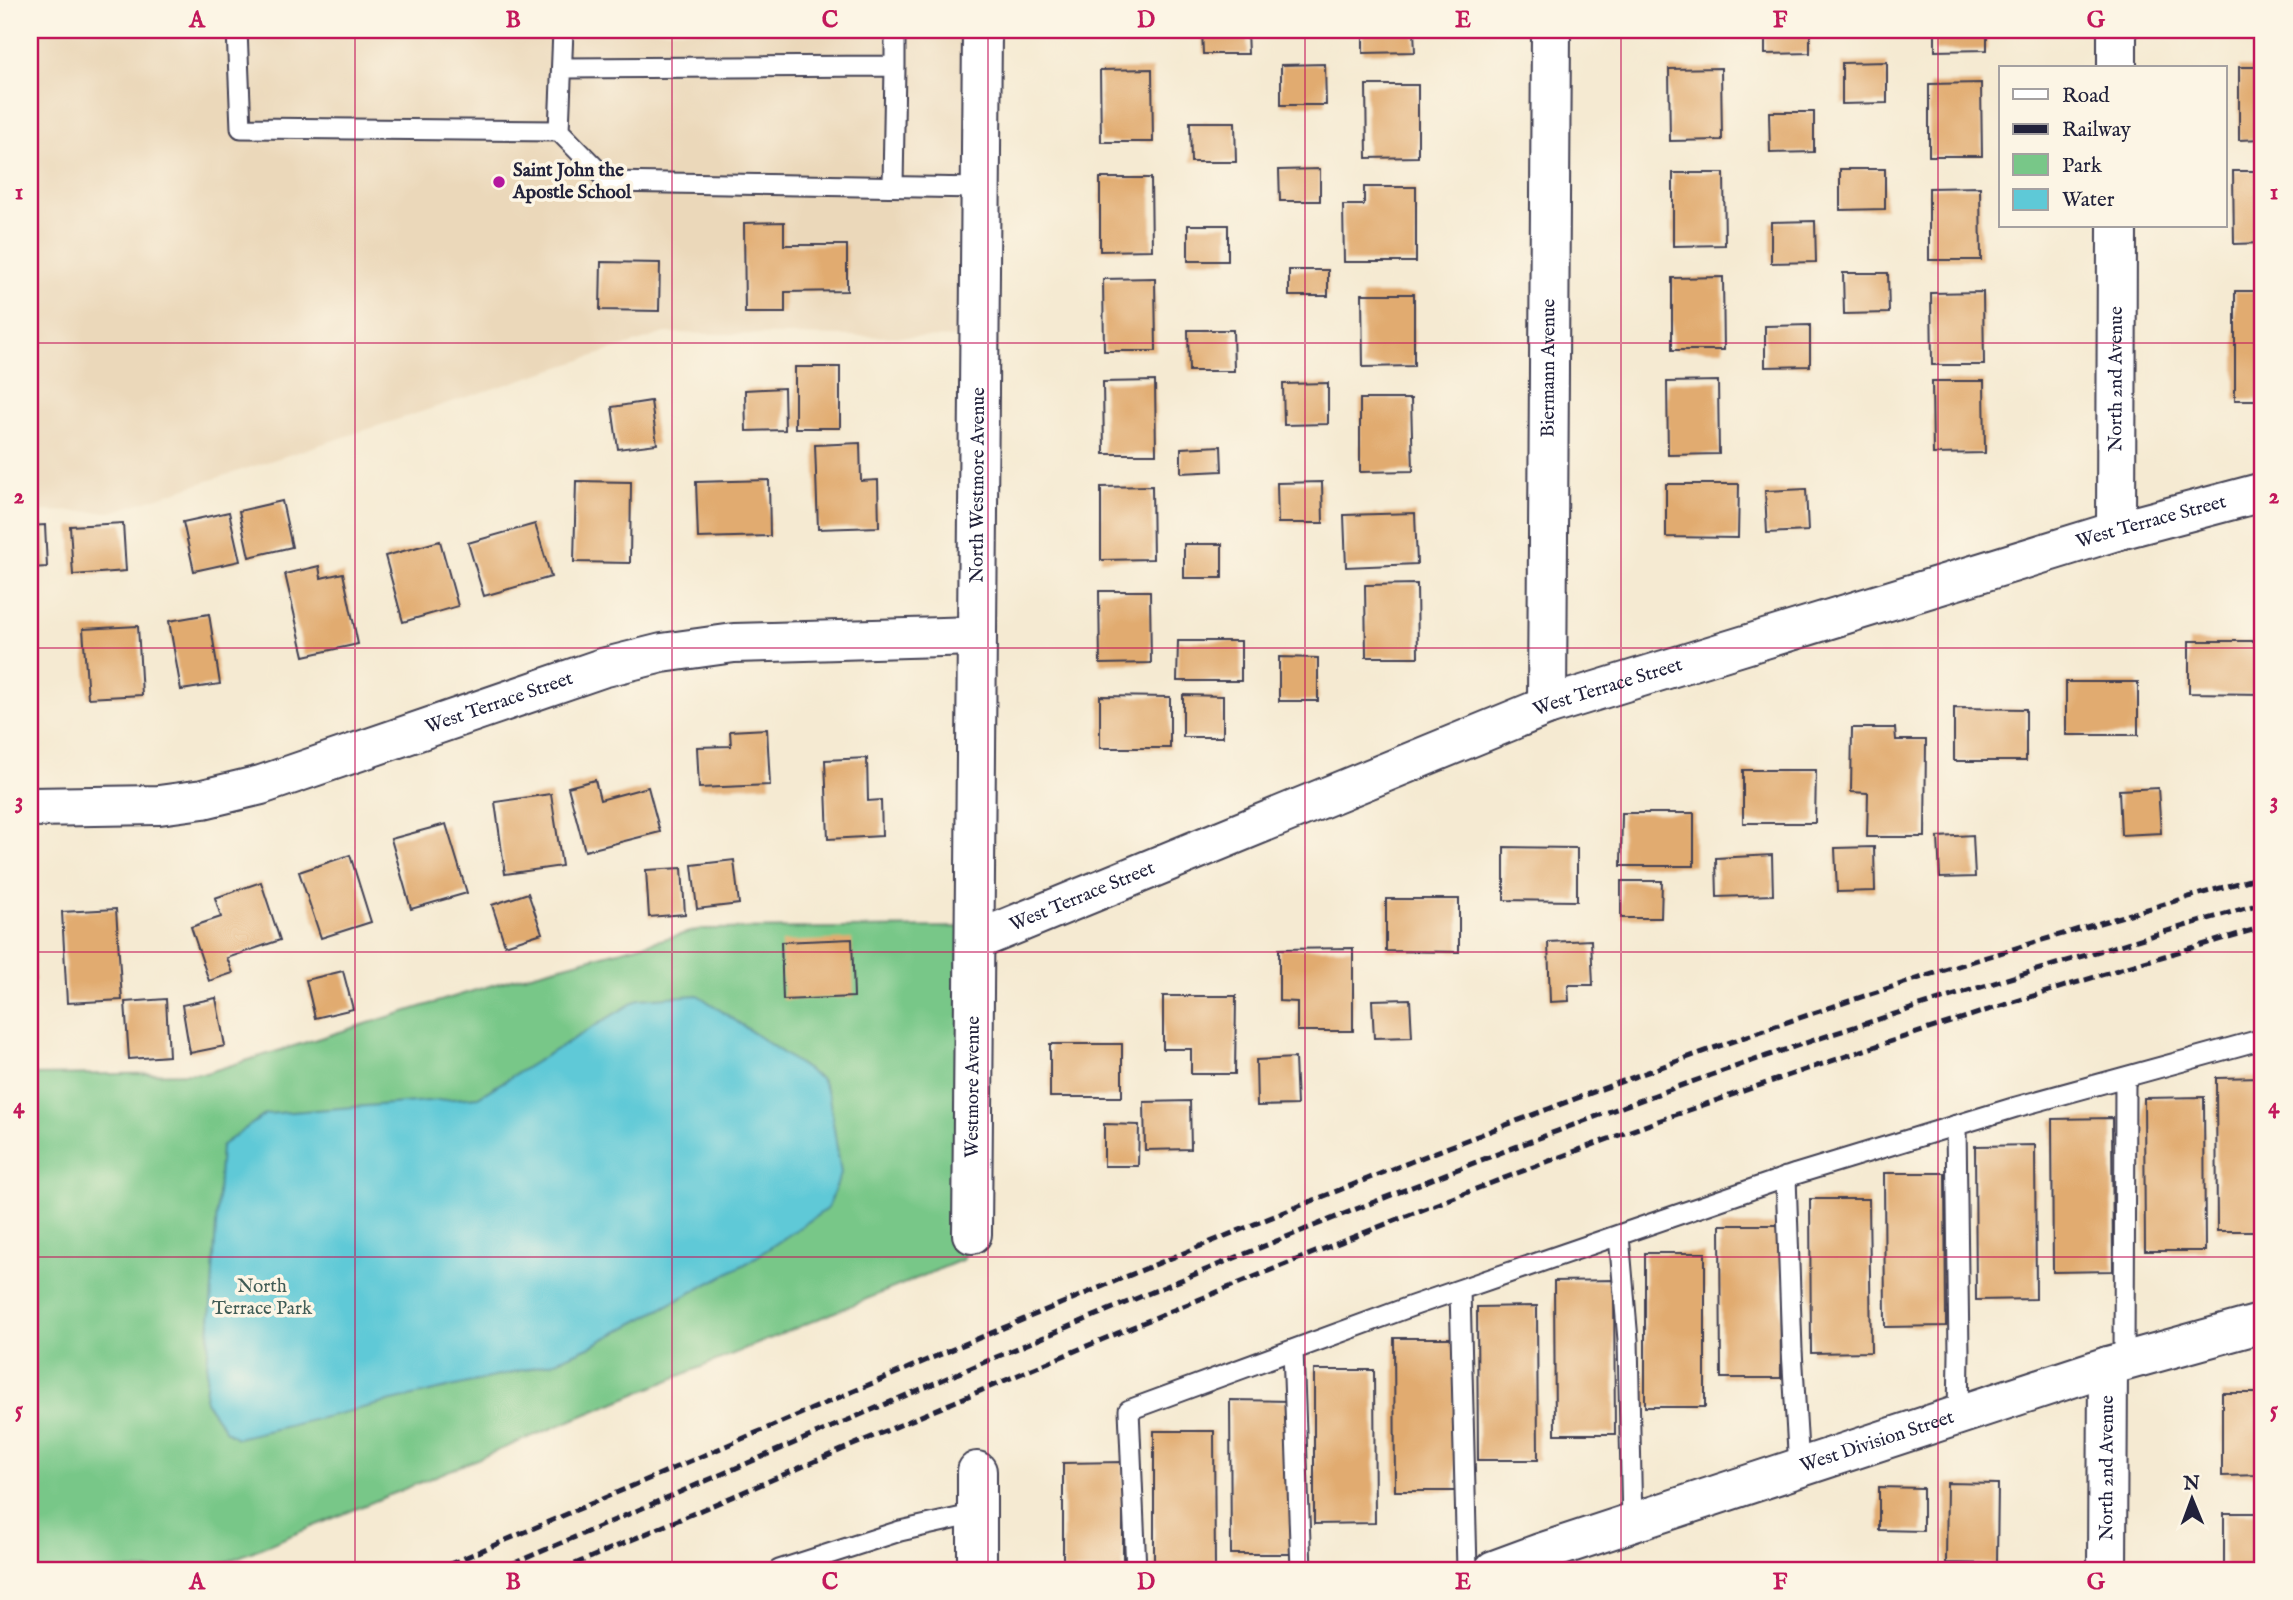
<svg xmlns="http://www.w3.org/2000/svg" width="2293" height="1600" font-family="'IM FELL English',serif">
	<style>
		.built { fill: #ebd8ba }
		.green { fill: #78c788; stroke: #4d7462; stroke-width: 2 }
		.water { fill: #5ec9d7; stroke: #407689; stroke-width: 2 }
		.building { fill: #e1ab6f }
		.lines { fill: none; stroke-linecap: round; stroke-linejoin: round }
		.lane-casing { stroke: #424052; stroke-width: 23 }
		.street-casing { stroke: #424052; stroke-width: 42 }
		.lane { stroke: #fff; stroke-width: 19 }
		.street { stroke: #fff; stroke-width: 38 }
		.rail { stroke: #22223b; stroke-width: 5; stroke-dasharray: 10 5; stroke-linecap: butt }
		.grid { fill: none; stroke: #c2185b; stroke-width: 2; stroke-opacity: 0.55 }
		.poi-dot { fill: #b5179e; stroke: #fcf5e5; stroke-width: 2.5 }
		.labels { text-anchor: middle; dominant-baseline: central; stroke-width: 7; stroke-linejoin: round; paint-order: stroke }
		.poi-label { font-size: 19px; font-weight: bold; fill: #22223b; stroke: #fcf5e5; text-anchor: start }
		.street-label { font-size: 19px; fill: #22223b; stroke: #fcf5e5 }
		.park-label { font-size: 19px; fill: #405c56; stroke: #fcf5e5 }
		.neatline { fill: none; stroke: #c2185b; stroke-width: 2.5 }
		.grid-label { font-size: 23px; text-anchor: middle; font-weight: bold; fill: #c2185b }
	</style>
	<rect width="100%" height="100%" fill="#fcf5e5"/>
	<filter id="ink" filterUnits="userSpaceOnUse"><feTurbulence type="fractalNoise" baseFrequency=".0143" numOctaves="2"/><feDisplacementMap in="SourceGraphic" scale="14" xChannelSelector="R" yChannelSelector="G"/><feConvolveMatrix kernelMatrix="1 2 1 2 8 2 1 2 1" color-interpolation-filters="sRGB"/></filter>
	<filter id="wash" filterUnits="userSpaceOnUse"><feTurbulence type="fractalNoise" baseFrequency=".00686" numOctaves="4" result="noise"/><feDisplacementMap in="SourceGraphic" scale="28" xChannelSelector="R" yChannelSelector="G"/><feGaussianBlur stdDeviation="1.57" result="paint"/><feColorMatrix in="noise" values="0 0 0 0 0 0 0 0 0 0 0 0 0 0 0 0 0 1.4 0 .05"/><feComposite in="paint" operator="in"/></filter>
	<g filter="url(#wash)">
		<rect width="100%" height="100%" fill="#f5ead2"/>
		<path class="built" d="M30,30H969L968,338L665,333L112,512L30,511Z"/>
		<path class="green" d="M966,927L964,1259L207,1570H30V1075L206,1073L512,979L702,929Z"/>
		<path class="water" d="M698,995L822,1080L829,1097L841,1173L828,1208L749,1262L593,1345L552,1363L237,1438L226,1431L205,1401L221,1146L266,1114L478,1097L639,999Z"/>
		<g id="blocks">
			<path class="building" d="M1103,30H1154V38H1103Z
				M1202,30H1247L1248,54H1203Z
				M1363,30H1414L1415,52L1363,53Z
				M1670,30H1722V36L1670,37Z
				M1765,30H1810V53L1765,54Z
				M1935,30H1987V50L1935,51Z
				M2240,30H2263V37H2240Z
				M1887,62V103L1842,104V63Z
				M1325,64L1326,105H1281V65Z
				M2239,67H2263V139L2239,140Z
				M1721,68L1722,140L1670,141L1669,69Z
				M1152,69L1153,142H1101L1100,70Z
				M1981,83L1982,156H1929V84Z
				M1366,85H1418V157L1367,158Z
				M1769,112H1814V152L1770,153Z
				M1190,122H1235L1236,162H1191Z
				M1320,169V201H1280L1279,170Z
				M1840,169H1885V209L1840,210Z
				M2233,171H2263V243L2234,244Z
				M1673,173H1724L1725,245L1673,246Z
				M1100,178H1151L1152,250L1100,251Z
				M1364,187H1416V262H1344L1343,205H1364Z
				M1980,187L1981,260H1929V188Z
				M1815,221L1816,262L1771,263V222Z
				M784,222V245H847V291L785,292V313H745L744,223Z
				M1188,225H1228V261H1188Z
				M601,262L660,263L659,311L600,310Z
				M1289,270H1328V296H1289Z
				M1843,273H1888L1889,313L1844,314Z
				M1723,277L1724,350H1672V278Z
				M1155,278L1156,351H1104L1103,279Z
				M2235,291H2263V400H2235Z
				M1983,292L1984,365H1932L1931,293Z
				M1362,294H1414V366L1363,367Z
				M1810,325V366L1765,367V326Z
				M1188,330H1233L1234,371H1189Z
				M795,367H840V428H795Z
				M1155,381L1156,454H1104L1103,382Z
				M1718,381L1719,454L1668,455L1667,382Z
				M1932,381H1984L1985,453L1933,454Z
				M1328,383V424L1284,425L1283,384Z
				M784,388L785,430L746,431L745,390Z
				M1360,399H1411L1413,471L1360,472Z
				M651,401L657,444L618,449L612,407Z
				M860,443L861,481L878,480L879,527L818,529L815,445Z
				M1221,446L1222,471L1181,473V448Z
				M769,480L770,536L698,538L696,482Z
				M576,481L631,482L630,563L574,562Z
				M1322,482L1323,523H1278L1277,483Z
				M1666,484H1739L1738,538L1666,537Z
				M1152,486L1153,559L1101,560V487Z
				M1806,489L1808,531L1767,533L1765,491Z
				M282,501L292,547L249,557L239,511Z
				M229,512L240,561L194,571L183,522Z
				M1415,513L1417,564L1346,567L1344,515Z
				M123,523L126,571L73,575L70,526Z
				M535,524L551,577L484,596L468,543Z
				M45,525L47,567L30,568V526Z
				M440,541L458,606L403,622L385,556Z
				M1184,544H1222V578H1184Z
				M319,566L321,578L343,573L358,644L304,656L285,574Z
				M1417,584L1418,657H1366L1365,585Z
				M1099,591H1150L1151,663L1100,664Z
				M209,614L220,684L181,690L169,621Z
				M138,626L142,695L88,698L83,629Z
				M1178,641H1241V681H1177Z
				M2189,641H2262V694L2189,693Z
				M1279,657L1318,658V701H1279Z
				M2066,682H2138V735H2066Z
				M1183,695L1223,696V737H1183Z
				M1100,696L1170,697V748H1100Z
				M1954,708L2026,709V761H1954Z
				M1852,728H1895L1896,740H1926L1925,837H1867L1868,793L1851,792Z
				M767,729L770,785L699,788L697,747L731,746L730,731Z
				M867,758L868,801L881,800L882,836L828,839L825,760Z
				M1743,770H1816L1815,823H1743Z
				M595,780L600,800L648,787L660,832L585,851L568,787Z
				M2158,788L2161,833L2121,835L2119,790Z
				M551,794L562,866L505,874L495,802Z
				M1622,813H1694V866H1621Z
				M446,824L467,893L411,909L391,839Z
				M1973,835L1975,877L1940,878L1938,837Z
				M1504,847L1577,848V901L1504,900Z
				M1874,847L1875,891L1837,892L1835,848Z
				M350,855L371,922L321,938L299,872Z
				M1772,855L1773,895L1717,897L1716,858Z
				M734,860L739,904L697,909L692,865Z
				M682,868L685,914L649,917L646,870Z
				M1621,881H1662L1661,918H1621Z
				M261,882L280,940L227,958L233,973L209,981L191,927L221,917L215,898Z
				M528,893L542,933L505,945L492,905Z
				M1386,899H1459V952L1386,951Z
				M116,909L122,1000L67,1003L62,912Z
				M30,913H33L35,981L30,982Z
				M852,939L854,997L783,1000L781,942Z
				M1591,940L1593,985H1568L1569,1001L1550,1002L1548,942Z
				M1353,948V1031H1297V1002L1279,1001V949Z
				M343,971L353,1009L315,1018L306,980Z
				M1163,996H1236L1235,1074H1191V1049H1163Z
				M216,998L225,1046L190,1053L182,1005Z
				M166,999L169,1056L129,1059L125,1002Z
				M1410,999L1412,1037L1374,1038L1372,1000Z
				M1050,1044H1122V1097H1050Z
				M1295,1058L1297,1105L1257,1106L1256,1060Z
				M2263,1077V1231H2217L2216,1078Z
				M2204,1097L2205,1251H2145L2144,1098Z
				M1190,1101L1191,1149L1145,1150L1144,1102Z
				M2112,1118L2113,1271L2053,1272L2052,1119Z
				M1104,1124L1139,1125L1138,1166H1104Z
				M2035,1145L2036,1299L1976,1300L1975,1146Z
				M1884,1173H1945L1946,1326L1885,1327Z
				M1810,1199H1869L1871,1352L1811,1353Z
				M1720,1225H1780L1781,1378H1721Z
				M1645,1253H1705V1407H1645Z
				M1614,1280L1615,1434H1555L1554,1281Z
				M1537,1306L1538,1460H1478L1477,1307Z
				M1394,1338H1454L1455,1491H1395Z
				M1314,1370H1374L1375,1523L1314,1524Z
				M2222,1393H2263V1475L2222,1476Z
				M1230,1400L1290,1401L1291,1554H1231Z
				M1154,1431H1214L1215,1570H1154Z
				M1123,1462V1570H1063V1463Z
				M1947,1483L1998,1484L1997,1564L1946,1563Z
				M1879,1487L1923,1488V1531L1879,1530Z
				M2224,1513H2263V1570H2224Z"/>
		</g>
	</g>
	<g filter="url(#ink)">
		<use href="#blocks" fill-opacity="0" stroke="#424052" stroke-width="2"/>
		<g class="lines">
			<defs>
				<path id="lane" d="M237,30L241,128L559,131L609,182L980,188
					M895,30V66
					M562,68L895,66L893,186
					M559,131L563,30
					M1956,1125L1959,1353L1958,1416
					M1786,1177L1792,1350L1799,1468
					M1619,1236L1628,1340L1632,1523
					M1460,1290L1467,1570
					M1293,1350L1301,1570
					M2124,1362L2125,1077
					M779,1570L900,1531L976,1514
					M1136,1570L1129,1410L1412,1306L1796,1174L2016,1107L2263,1039"/>
				<g id="street">
					<path d="M2117,68V30"/>
					<path id="s1" d="M2116,531L2117,226"/>
					<path id="s2" d="M1547,706L1551,30"/>
					<path id="s3" d="M30,807L159,805L203,799L261,785L602,668L662,653L734,643L976,636"/>
					<path id="s4" d="M975,941L1547,706L2116,531L2263,492"/>
					<path id="s5" d="M972,1234L982,30"/>
					<path d="M977,1570V1471"/>
					<path id="s6" d="M1494,1570L1540,1553L2108,1366L2263,1323"/>
					<path id="s7" d="M2107,1570L2108,1366"/>
				</g>
			</defs>
			<use href="#lane" class="lane-casing"/>
			<use href="#street" class="street-casing"/>
			<use href="#lane" class="lane"/>
			<use href="#street" class="street"/>
			<path class="rail" d="M436,1570C872,1384 1308,1191 1756,1033C1923,974 2093,924 2263,876
				M498,1570C873,1410 1247,1245 1630,1104C1838,1028 2050,965 2263,903
				M561,1570C875,1436 1188,1299 1507,1177C1755,1082 2008,1001 2263,927"/>
		</g>
	</g>
	<path class="grid" d="M355,30V1570M672,30V1570M988,30V1570M1305,30V1570M1621,30V1570M1938,30V1570M30,343H2263M30,648H2263M30,952H2263M30,1257H2263"/>
	<circle class="poi-dot" cx="499" cy="182" r="7"/>
	<g class="labels">
		<g class="poi-label">
			<text x="513" y="171">Saint John the<tspan x="513" dy="22">Apostle School</tspan></text>
		</g>
		<g class="street-label">
			<text stroke="none"><textPath href="#s2" startOffset="338">Biermann Avenue</textPath></text>
			<text stroke="none"><textPath href="#s1" startOffset="152">North 2nd Avenue</textPath></text>
			<text stroke="none"><textPath href="#s5" startOffset="749">North Westmore Avenue</textPath></text>
			<text stroke="none"><textPath href="#s4" startOffset="1250">West Terrace Street</textPath></text>
			<text stroke="none"><textPath href="#s4" startOffset="682">West Terrace Street</textPath></text>
			<text stroke="none"><textPath href="#s3" startOffset="485">West Terrace Street</textPath></text>
			<text stroke="none"><textPath href="#s4" startOffset="116">West Terrace Street</textPath></text>
			<text stroke="none"><textPath href="#s5" startOffset="147">Westmore Avenue</textPath></text>
			<text stroke="none"><textPath href="#s6" startOffset="404">West Division Street</textPath></text>
			<text stroke="none"><textPath href="#s7" startOffset="102">North 2nd Avenue</textPath></text>
		</g>
		<g class="park-label">
			<text x="262" y="1287">North<tspan x="262" dy="22">Terrace Park</tspan></text>
		</g>
	</g>
	<rect width="2293" height="1600" fill="none" stroke="#fcf5e5" stroke-width="77"/>
	<rect x="1999" y="66" width="228" height="161" fill="#fcf5e5" stroke="#a5a1a1" stroke-width="2"/>
	<rect x="2013" y="89" width="35" height="10" fill="#ffffff" stroke="#a5a1a1" stroke-width="2"/>
	<text x="2062" y="102" font-size="21" fill="#22223b">Road</text>
	<rect x="2013" y="124" width="35" height="10" fill="#22223b" stroke="#a5a1a1" stroke-width="2"/>
	<text x="2062" y="136" font-size="21" fill="#22223b">Railway</text>
	<rect x="2013" y="154" width="35" height="21" fill="#78c788" stroke="#a5a1a1" stroke-width="2"/>
	<text x="2062" y="172" font-size="21" fill="#22223b">Park</text>
	<rect x="2013" y="189" width="35" height="21" fill="#5ec9d7" stroke="#a5a1a1" stroke-width="2"/>
	<text x="2062" y="206" font-size="21" fill="#22223b">Water</text>
	<g transform="translate(2192 1499) rotate(359)" stroke="#fcf5e5" stroke-width="5" paint-order="stroke">
	<path d="M0-5L12 26L0 18L-12 26Z" fill="#22223b"/>
	<text y="-10" font-size="19" font-weight="bold" text-anchor="middle" fill="#22223b">N</text>
	</g>
	<rect x="38" y="38" width="2216" height="1524" class="neatline"/>
	<g class="grid-label">
		<text x="197" y="27">A</text>
		<text x="513" y="27">B</text>
		<text x="830" y="27">C</text>
		<text x="1146" y="27">D</text>
		<text x="1463" y="27">E</text>
		<text x="1780" y="27">F</text>
		<text x="2096" y="27">G</text>
		<text x="19" y="199">1</text>
		<text x="2274" y="199">1</text>
		<text x="19" y="503">2</text>
		<text x="2274" y="503">2</text>
		<text x="19" y="808">3</text>
		<text x="2274" y="808">3</text>
		<text x="19" y="1113">4</text>
		<text x="2274" y="1113">4</text>
		<text x="19" y="1417">5</text>
		<text x="2274" y="1417">5</text>
		<text x="197" y="1589">A</text>
		<text x="513" y="1589">B</text>
		<text x="830" y="1589">C</text>
		<text x="1146" y="1589">D</text>
		<text x="1463" y="1589">E</text>
		<text x="1780" y="1589">F</text>
		<text x="2096" y="1589">G</text>
	</g>
</svg>
